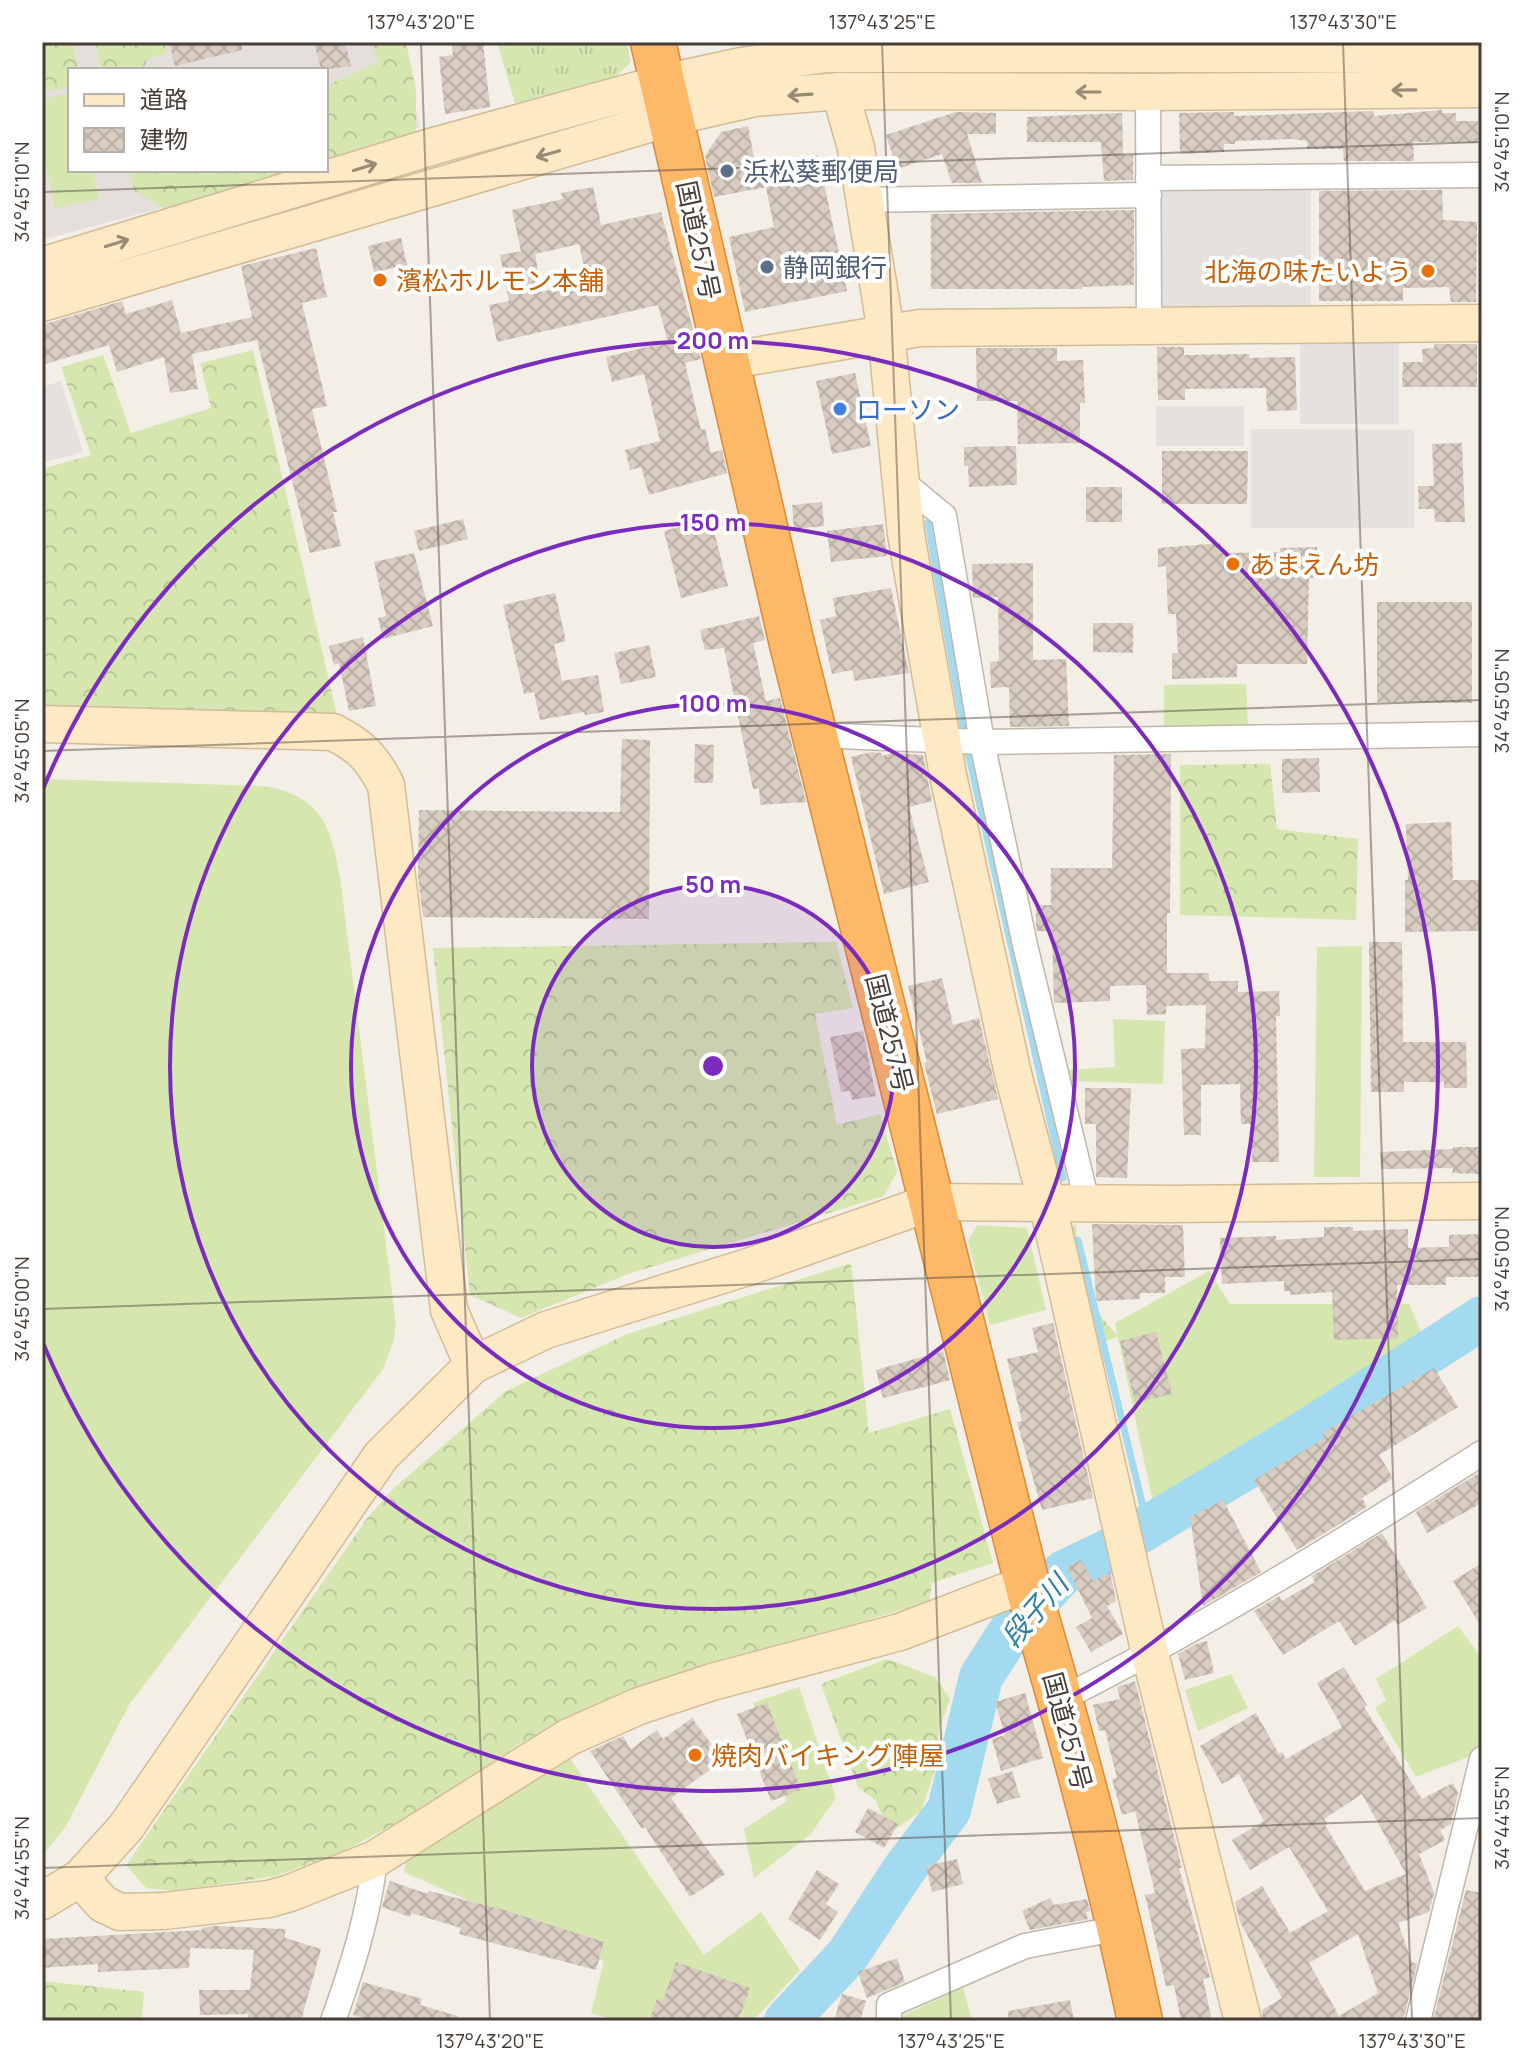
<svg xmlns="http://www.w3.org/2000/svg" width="1524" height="2063" font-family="Manrope,'Noto Sans JP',sans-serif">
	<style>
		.industrial { fill: #e5dfdb }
		.grass { fill: #d5e7af }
		.forest { fill: url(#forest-crowns) }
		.park { fill: url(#park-tufts) }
		.parking { fill: #e4e1de }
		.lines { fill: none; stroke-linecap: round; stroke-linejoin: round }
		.stream { stroke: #a3daf0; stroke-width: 7 }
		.river { stroke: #a3daf0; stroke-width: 44 }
		.building { fill: url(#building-cross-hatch); fill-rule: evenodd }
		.street-casing { stroke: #c1b7ac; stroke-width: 27 }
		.secondary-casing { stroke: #d3bb97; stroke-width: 39 }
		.highway-casing { stroke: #dc8a37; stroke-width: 47 }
		.street { stroke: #fff; stroke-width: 24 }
		.secondary { stroke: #fee9c5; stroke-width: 36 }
		.highway { stroke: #fdb868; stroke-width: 44 }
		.oneway { stroke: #998a76 }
		.ticks { fill: none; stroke: #463d36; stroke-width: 2; stroke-opacity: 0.45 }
		.ring { fill: none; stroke: #7b2cbf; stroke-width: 4 }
		.service-dot { fill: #5c6f8a; stroke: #fff; stroke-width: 3 }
		.food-dot { fill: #e8710a; stroke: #fff; stroke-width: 3 }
		.shop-dot { fill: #3f7fe0; stroke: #fff; stroke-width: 3 }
		.labels { text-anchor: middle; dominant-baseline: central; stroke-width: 8; stroke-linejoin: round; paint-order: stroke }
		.service-label { font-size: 26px; fill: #4e5e75; stroke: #fff; text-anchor: start }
		.street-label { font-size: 26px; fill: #463d36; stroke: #fff }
		.food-label { font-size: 26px; fill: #c56008; stroke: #fff; text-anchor: start }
		.shop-label { font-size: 26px; fill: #366cbe; stroke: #fff; text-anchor: start }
		.water-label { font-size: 28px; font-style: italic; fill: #2c7fa1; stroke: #fff }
		.centre { fill: #7b2cbf; stroke: #fff; stroke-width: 4 }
		.ring-label { font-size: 24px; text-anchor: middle; font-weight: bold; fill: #7b2cbf; stroke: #fff; stroke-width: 8; stroke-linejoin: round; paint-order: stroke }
		.neatline { fill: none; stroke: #463d36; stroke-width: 3 }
		.ticks-label { font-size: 20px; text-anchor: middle; fill: #463d36 }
	</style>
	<defs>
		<pattern id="forest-crowns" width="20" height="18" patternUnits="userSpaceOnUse" patternTransform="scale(2)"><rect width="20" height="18" fill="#d5e7af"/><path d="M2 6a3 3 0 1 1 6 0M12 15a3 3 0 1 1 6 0" fill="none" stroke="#b8c797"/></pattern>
		<pattern id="park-tufts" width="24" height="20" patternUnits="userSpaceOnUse" patternTransform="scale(2)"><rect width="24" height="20" fill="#d5e7af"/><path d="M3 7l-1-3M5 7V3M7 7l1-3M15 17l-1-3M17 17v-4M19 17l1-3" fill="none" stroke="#b8c797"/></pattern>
		<pattern id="building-cross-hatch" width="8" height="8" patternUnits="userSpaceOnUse" patternTransform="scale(2)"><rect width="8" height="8" fill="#d8cbbf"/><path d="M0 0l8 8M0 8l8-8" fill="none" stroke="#bbafa5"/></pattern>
	</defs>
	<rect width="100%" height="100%" fill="#f3eee6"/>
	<path class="industrial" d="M42,42H400L420,127L326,157V70H70V170H283L161,208L42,240Z"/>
	<path class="grass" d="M70,93V170H93L99,199L55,208L42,149V99Z
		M1246,684L1248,725L1164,726V685Z
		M42,779L263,786C320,795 331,825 340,877L396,1324L394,1340L383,1369L129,1705L65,1828L42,1856Z
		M1362,946L1360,1177H1314L1317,947Z
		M1113,1019L1165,1021L1163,1084L1071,1081L1067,1070L1115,1067Z
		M977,1225L1027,1228L1046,1310L990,1325L968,1241Z
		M1209,1271L1230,1304H1409L1426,1343L1153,1503L1115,1323Z
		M1458,1626L1482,1659V1732L1476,1754L1416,1777L1375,1708L1386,1700L1376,1679Z
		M1231,1674L1248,1708L1198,1731L1185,1690Z
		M799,1687L836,1798L810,1835L754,1878L744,1829L787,1801L753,1703Z
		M569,1757L704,1955L761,1912L800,1970L753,2021H616L591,2013L604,1961L404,1872L407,1857Z
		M963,1987L972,2021H900V2017Z"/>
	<path class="forest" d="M42,42H73L78,70H70V88L42,91Z
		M95,42H164L167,53L147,59L144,70H101Z
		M372,42H406L416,90V137L326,164V86L378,62Z
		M128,170H302L176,214L135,192Z
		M253,350L339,724L42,710V469L91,455L61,367L103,355L131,433L211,408L200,363Z
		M1270,764L1277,829L1358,839L1356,920L1180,915V765Z
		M836,942L853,1008L815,1014L837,1125L880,1114L897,1172L884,1196L628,1274L521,1318L470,1295L433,948Z
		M1076,1224L1078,1266L1102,1318L1118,1336L1079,1354L1052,1236Z
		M851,1263L869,1433L950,1409L993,1563L932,1583L929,1602L645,1685L592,1707L518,1745L420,1810L340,1853L276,1876L176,1891L146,1888L126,1865L368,1517L393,1489L506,1391L627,1334Z
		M887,1659L935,1677L950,1699L940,1726L935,1770L921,1811L889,1834L876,1801L858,1787L821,1684Z
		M42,1981L144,1992L142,2021H42Z"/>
	<path class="park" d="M497,42H626L631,62L607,85L517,110Z"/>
	<path class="parking" d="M1157,187H1311V307H1157Z
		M1300,336H1399V424H1300Z
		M61,381L83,452L42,463V387Z
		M1156,406H1244V446H1156Z
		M1251,429L1414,430V528H1251Z"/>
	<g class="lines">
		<path class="stream" d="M928,523L966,743L1063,1178
			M1078,1240L1148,1527"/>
		<path class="river" d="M786,2021L847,1956L903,1871L949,1810L981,1677L1015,1624L1064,1572L1108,1551L1302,1434L1482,1318"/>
	</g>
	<path class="building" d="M169,42H242V50L175,66Z
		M314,42H345L351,66L321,70Z
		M451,42H483L490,107L445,114L439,57L453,55Z
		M1442,110V113H1456V121H1478V143L1413,142L1414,161H1344L1343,149H1307V141L1292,139L1235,141V144H1224V152L1180,154L1179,113L1234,112V116L1373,111L1374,116Z
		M956,112L996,113V134H967L982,183H952L942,154L897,169L886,135Z
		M1122,113L1123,155H1133V180L1104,181L1101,142H1027V117Z
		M748,126L756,168L818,155L847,291L745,312L729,237L774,227L766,187L714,197L705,156L721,132Z
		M593,187L601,225L661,212L701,359L685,363L701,430L705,429L711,453L722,450L727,473L649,495L641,467L630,470L625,450L660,441L644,374L612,382L606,357L668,342L658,305L497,342L489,305L509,301L500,255L521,251L512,210L563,199L561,193ZM579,244L587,280L542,292L535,254Z
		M1442,190L1443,220L1477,222L1476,302H1451L1449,287L1403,288V301H1319V191Z
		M1134,210V285L1082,287V289H931V214Z
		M401,238L407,265L374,272L368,246Z
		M316,248L327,297L302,303L327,406L312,409L337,512H333L341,546L310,553L257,340L192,354L198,389L170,393L164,357L117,372L109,345L42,365V325L122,301L126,314L172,300L181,333L252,317L241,266Z
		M1434,344H1477V387H1402L1403,362H1423L1422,349L1434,348Z
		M1157,347H1184V355L1249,354V358L1295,357L1297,410L1267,411L1266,388L1185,389V400H1158Z
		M976,348H1057V361L1083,360L1085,403H1080V443L1018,444L1017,401H977Z
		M855,373L871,446L832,454L816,381Z
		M1462,443L1465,522H1435L1434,509H1419L1418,486H1434L1432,444Z
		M1016,446L1017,485L969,487L968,466H964V447Z
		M1162,451H1248L1247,504H1162Z
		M1086,487H1122V522H1086Z
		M822,502L824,526L794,529L792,505Z
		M463,519L468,539L419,551L414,531Z
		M711,519L728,586L681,598L664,531Z
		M883,524L887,556L831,562L827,531Z
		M1221,543V553L1280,552V548L1317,547L1318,577L1309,578L1307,664H1237V677L1172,679V653H1178L1176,614H1168L1166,566L1158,567V548Z
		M414,553L433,626L383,639L378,618L386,616L374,562Z
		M1033,563V660L1066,659L1069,726L1010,727L1009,687L991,688L990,662L999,661L998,597L973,598L972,564Z
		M891,588L909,673L855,681L852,670L832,674L820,620L836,616L833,598Z
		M555,593L566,641L554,644L562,681L598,675L604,712L585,715L584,712L540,720L534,692L524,694L503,605Z
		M1377,602H1472V703L1377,702Z
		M759,616L765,640L753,643L766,701L780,698L806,802L760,805L759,788L753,789L724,648L705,650L700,630Z
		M1093,623H1133V653L1093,652Z
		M363,637L376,706L349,711L339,663L334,665L329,646Z
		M649,645L656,677L621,684L614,653Z
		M622,739L650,740L649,919L423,917L418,876L419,810L620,812Z
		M695,744L714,745L713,783H694Z
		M871,752L881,753L882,756L892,753L923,755L932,801L909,807L929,882L884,894L851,757Z
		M1171,754L1170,913H1167V973H1209V981H1238V992L1279,991L1280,1016H1276L1279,1162H1252L1251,1124H1241L1240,1084L1201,1085V1135H1184L1181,1049L1205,1048L1206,1005L1166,1006V1014L1147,1015L1146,985L1110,986V1001L1054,1003L1052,931H1037L1036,926V905H1051V868H1112L1114,755Z
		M1319,758L1320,792L1282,793V759Z
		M1451,822L1453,880H1479V931L1405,932V880H1408L1406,824Z
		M1369,942H1402L1403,1042H1466L1467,1088H1444V1082H1404V1092H1371Z
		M942,978L953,1025L979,1018L998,1099L937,1114L924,1063L927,1062L908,986Z
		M863,1031L876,1096L852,1100L850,1091L841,1092L830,1037Z
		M1085,1088H1131L1127,1178L1096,1177V1124H1085Z
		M1453,1147H1480V1174L1452,1173L1453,1168L1381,1169L1380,1152L1453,1149Z
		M1092,1224L1183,1225L1185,1277H1165V1293H1140V1299L1096,1301Z
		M1324,1227H1353V1231L1408,1229V1248L1449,1247V1235L1480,1234L1481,1277H1446V1285H1397L1398,1338L1334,1340L1332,1292L1290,1295V1291H1284V1281L1222,1284L1220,1238L1276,1236V1240L1324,1237Z
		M1053,1323L1093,1498L1042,1510L1017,1422L1022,1421L1007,1359L1038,1352L1032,1328Z
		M1156,1332L1172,1394L1135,1403L1120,1341Z
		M943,1351L950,1380L883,1398L876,1370Z
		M1434,1368L1458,1407L1379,1455L1393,1478L1362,1498L1367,1507L1297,1550L1254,1480L1325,1438L1322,1433Z
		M1482,1471V1503L1427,1533L1416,1512Z
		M1223,1500L1261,1572L1203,1606L1190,1517Z
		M1382,1533L1427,1608L1397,1625L1395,1620L1355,1646L1339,1621L1283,1655L1254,1611L1279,1596L1282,1601L1315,1582L1312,1576Z
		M1081,1560L1093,1581L1110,1572L1116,1601L1107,1606L1123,1634L1091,1652L1076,1627L1092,1618L1067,1567Z
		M1482,1563V1628L1453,1581Z
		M1207,1641L1214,1673L1185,1680L1178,1654L1196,1644Z
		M1344,1667L1367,1705L1364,1707L1422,1799L1453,1783L1458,1793L1451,1824L1440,1830L1445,1840L1419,1854L1434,1893L1429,1912L1398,1923L1412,1962L1417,1964L1403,2021H1263L1262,2010L1282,1998L1240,1922L1235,1902L1262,1886L1290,1933L1328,1911L1289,1847L1250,1870L1232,1840L1264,1821L1239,1774L1222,1784L1200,1746L1256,1713L1279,1754L1282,1752L1286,1759L1342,1727L1317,1683ZM1362,1794L1406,1874L1365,1891L1325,1825L1327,1824L1324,1819ZM1358,1934L1378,1993L1339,2016L1309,1963Z
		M1135,1681L1182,1868H1179L1210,1977L1203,1979L1212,2021H1181L1174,1985L1166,1986L1145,1895L1155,1893L1135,1811L1122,1815L1112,1779L1117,1778L1105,1730L1099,1731L1093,1705L1120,1699L1117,1687Z
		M1025,1693L1043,1758L1001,1771L992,1739L1005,1735L995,1702Z
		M767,1703L801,1790L771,1801L737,1714Z
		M692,1718L723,1760L671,1798L725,1874L690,1897L645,1827L642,1829L590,1751L623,1736L631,1749L657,1730L663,1739Z
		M1012,1771L1020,1797L997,1804L988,1779Z
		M868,1808L898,1824L884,1848L855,1832Z
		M957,1859L963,1884L932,1892L926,1866Z
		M817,1870L839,1884L826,1904L838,1912L820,1940L788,1919Z
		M390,1881L428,1894L429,1891L504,1910L604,1942L596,1970L459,1934L461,1928L411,1913L410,1917L382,1907Z
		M1466,1890L1482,1893V2021H1433Z
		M1050,1898L1054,1905L1087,1899L1090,1911L1086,1912L1088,1919L1030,1930L1022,1911Z
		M214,1926L285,1929V1938L321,1949L301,2021H248V2014L200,2015L199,1990H250L254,1950L190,1948L189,1968L98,1972V1964L42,1968V1939L202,1930V1928Z
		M897,1958L905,1982L867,1998L858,1972Z
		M676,1962L750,1988L738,2021H649L657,1999L663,2001Z
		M363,1982L422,1999L420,2005L458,2016V2021H374L353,2015Z
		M842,1994L866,2001L860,2021H834Z
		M1070,2000L1074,2021H1009L1008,2011Z"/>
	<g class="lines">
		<defs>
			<path id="street" d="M1148,92L1149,324
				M1148,178L1482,175
				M864,200L1149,195
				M899,479L944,516L982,742L1025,945L1087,1202
				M815,735L982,742L1482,734
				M1061,1699C1206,1626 1345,1540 1482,1453
				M333,2021C352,1968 369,1915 375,1859
				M889,2021V2005L1025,1946L1120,1928
				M1418,2021L1482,1759"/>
			<path id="secondary" d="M840,91L856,148L886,332L906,534L948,775L1013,1074L1051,1219L1150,1654L1243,2021
				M42,266L434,146L663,83L741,66L826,54H1482
				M42,303L672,117L755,98L840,91L1148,92L1482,89
				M726,361L920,328L1482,323
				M42,724L333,732C361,746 372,758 386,785L449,1310L473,1365
				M80,1878L103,1904L120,1912L164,1911L269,1899L290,1893L375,1859L569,1737L639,1706L712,1682L900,1632L1028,1583
				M42,1901L80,1878L126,1827L381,1456L473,1365L546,1330L751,1266L932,1202L1171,1204L1482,1201"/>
			<path id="highway" d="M653,42L792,644L1030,1595C1071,1735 1110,1877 1140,2021"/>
		</defs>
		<use href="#street" class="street-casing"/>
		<use href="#secondary" class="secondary-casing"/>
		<use href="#highway" class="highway-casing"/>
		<use href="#street" class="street"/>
		<use href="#secondary" class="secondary"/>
		<use href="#highway" class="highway"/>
	</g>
	<defs><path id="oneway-shaft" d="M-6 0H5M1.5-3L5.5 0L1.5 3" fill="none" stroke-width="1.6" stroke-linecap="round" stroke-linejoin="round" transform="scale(2)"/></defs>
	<g class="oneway">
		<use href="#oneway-shaft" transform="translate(1404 90) rotate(179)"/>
		<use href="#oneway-shaft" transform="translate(1088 92) rotate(-180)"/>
		<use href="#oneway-shaft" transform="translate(800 95) rotate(176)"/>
		<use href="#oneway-shaft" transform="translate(548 154) rotate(164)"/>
		<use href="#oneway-shaft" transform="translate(365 167) rotate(-17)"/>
		<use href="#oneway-shaft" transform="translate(117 243) rotate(-17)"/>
	</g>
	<path class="ticks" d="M421,42L490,2021M882,42L951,2021M1343,42L1412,2021M42,192L1482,142M42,751L1482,700M42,1309L1482,1259M42,1868L1482,1818"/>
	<circle cx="713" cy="1066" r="181" fill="#7b2cbf" fill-opacity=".12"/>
	<g class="ring">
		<circle cx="713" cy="1066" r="181"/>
		<circle cx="713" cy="1066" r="362"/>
		<circle cx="713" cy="1066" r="543"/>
		<path d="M43 789A725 725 0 1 1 43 1343"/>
	</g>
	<g class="service-dot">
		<circle cx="727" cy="171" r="8"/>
		<circle cx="767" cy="267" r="8"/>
	</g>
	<g class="food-dot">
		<circle cx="1428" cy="271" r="8"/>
		<circle cx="380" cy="280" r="8"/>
		<circle cx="1233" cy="564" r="8"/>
		<circle cx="695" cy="1755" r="8"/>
	</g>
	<circle class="shop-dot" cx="840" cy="409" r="8"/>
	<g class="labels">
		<g class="service-label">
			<text x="743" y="171">浜松葵郵便局</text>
			<text x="783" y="267">静岡銀行</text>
		</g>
		<g class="street-label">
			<text transform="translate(699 240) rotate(78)">国道257号</text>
			<text transform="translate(890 1033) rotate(76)">国道257号</text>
			<text transform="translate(1068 1731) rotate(75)">国道257号</text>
		</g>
		<g class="food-label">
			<text x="1412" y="271" text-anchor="end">北海の味たいよう</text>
			<text x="396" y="280">濱松ホルモン本舗</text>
			<text x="1249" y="564">あまえん坊</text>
			<text x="711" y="1755">焼肉バイキング陣屋</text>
		</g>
		<g class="shop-label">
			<text x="856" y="409">ローソン</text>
		</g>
		<g class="water-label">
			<text transform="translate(1034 1610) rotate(-49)">段子川</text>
		</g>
	</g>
	<circle cx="713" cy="1066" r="12" class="centre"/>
	<g class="ring-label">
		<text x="713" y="349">200 m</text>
		<text x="713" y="531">150 m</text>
		<text x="713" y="712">100 m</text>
		<text x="713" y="893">50 m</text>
	</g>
	<rect width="1524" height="2063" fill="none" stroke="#ffffff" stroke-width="88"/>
	<rect x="68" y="68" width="260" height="104" fill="#ffffff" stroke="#b5b1af" stroke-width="2"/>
	<rect x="84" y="94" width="40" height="12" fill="#fee9c5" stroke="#b5b1af" stroke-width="2"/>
	<text x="140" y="108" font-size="24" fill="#463d36">道路</text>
	<rect x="84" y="128" width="40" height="24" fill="url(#building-cross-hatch)" stroke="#b5b1af" stroke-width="2"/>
	<text x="140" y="148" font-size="24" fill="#463d36">建物</text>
	<rect x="44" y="44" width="1436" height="1975" class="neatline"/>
	<g class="ticks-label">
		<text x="421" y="29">137°43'20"E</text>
		<text x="882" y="29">137°43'25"E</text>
		<text x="1343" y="29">137°43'30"E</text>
		<text transform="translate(1502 142) rotate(-90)" y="7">34°45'10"N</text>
		<text transform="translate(22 192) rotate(-90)" y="7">34°45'10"N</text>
		<text transform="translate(1502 701) rotate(-90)" y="7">34°45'05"N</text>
		<text transform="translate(22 751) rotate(-90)" y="7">34°45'05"N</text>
		<text transform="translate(1502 1259) rotate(-90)" y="7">34°45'00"N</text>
		<text transform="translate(22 1309) rotate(-90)" y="7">34°45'00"N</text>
		<text transform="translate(1502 1818) rotate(-90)" y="7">34°44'55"N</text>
		<text transform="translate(22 1868) rotate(-90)" y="7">34°44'55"N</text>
		<text x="490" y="2048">137°43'20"E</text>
		<text x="951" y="2048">137°43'25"E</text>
		<text x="1412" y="2048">137°43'30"E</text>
	</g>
</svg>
